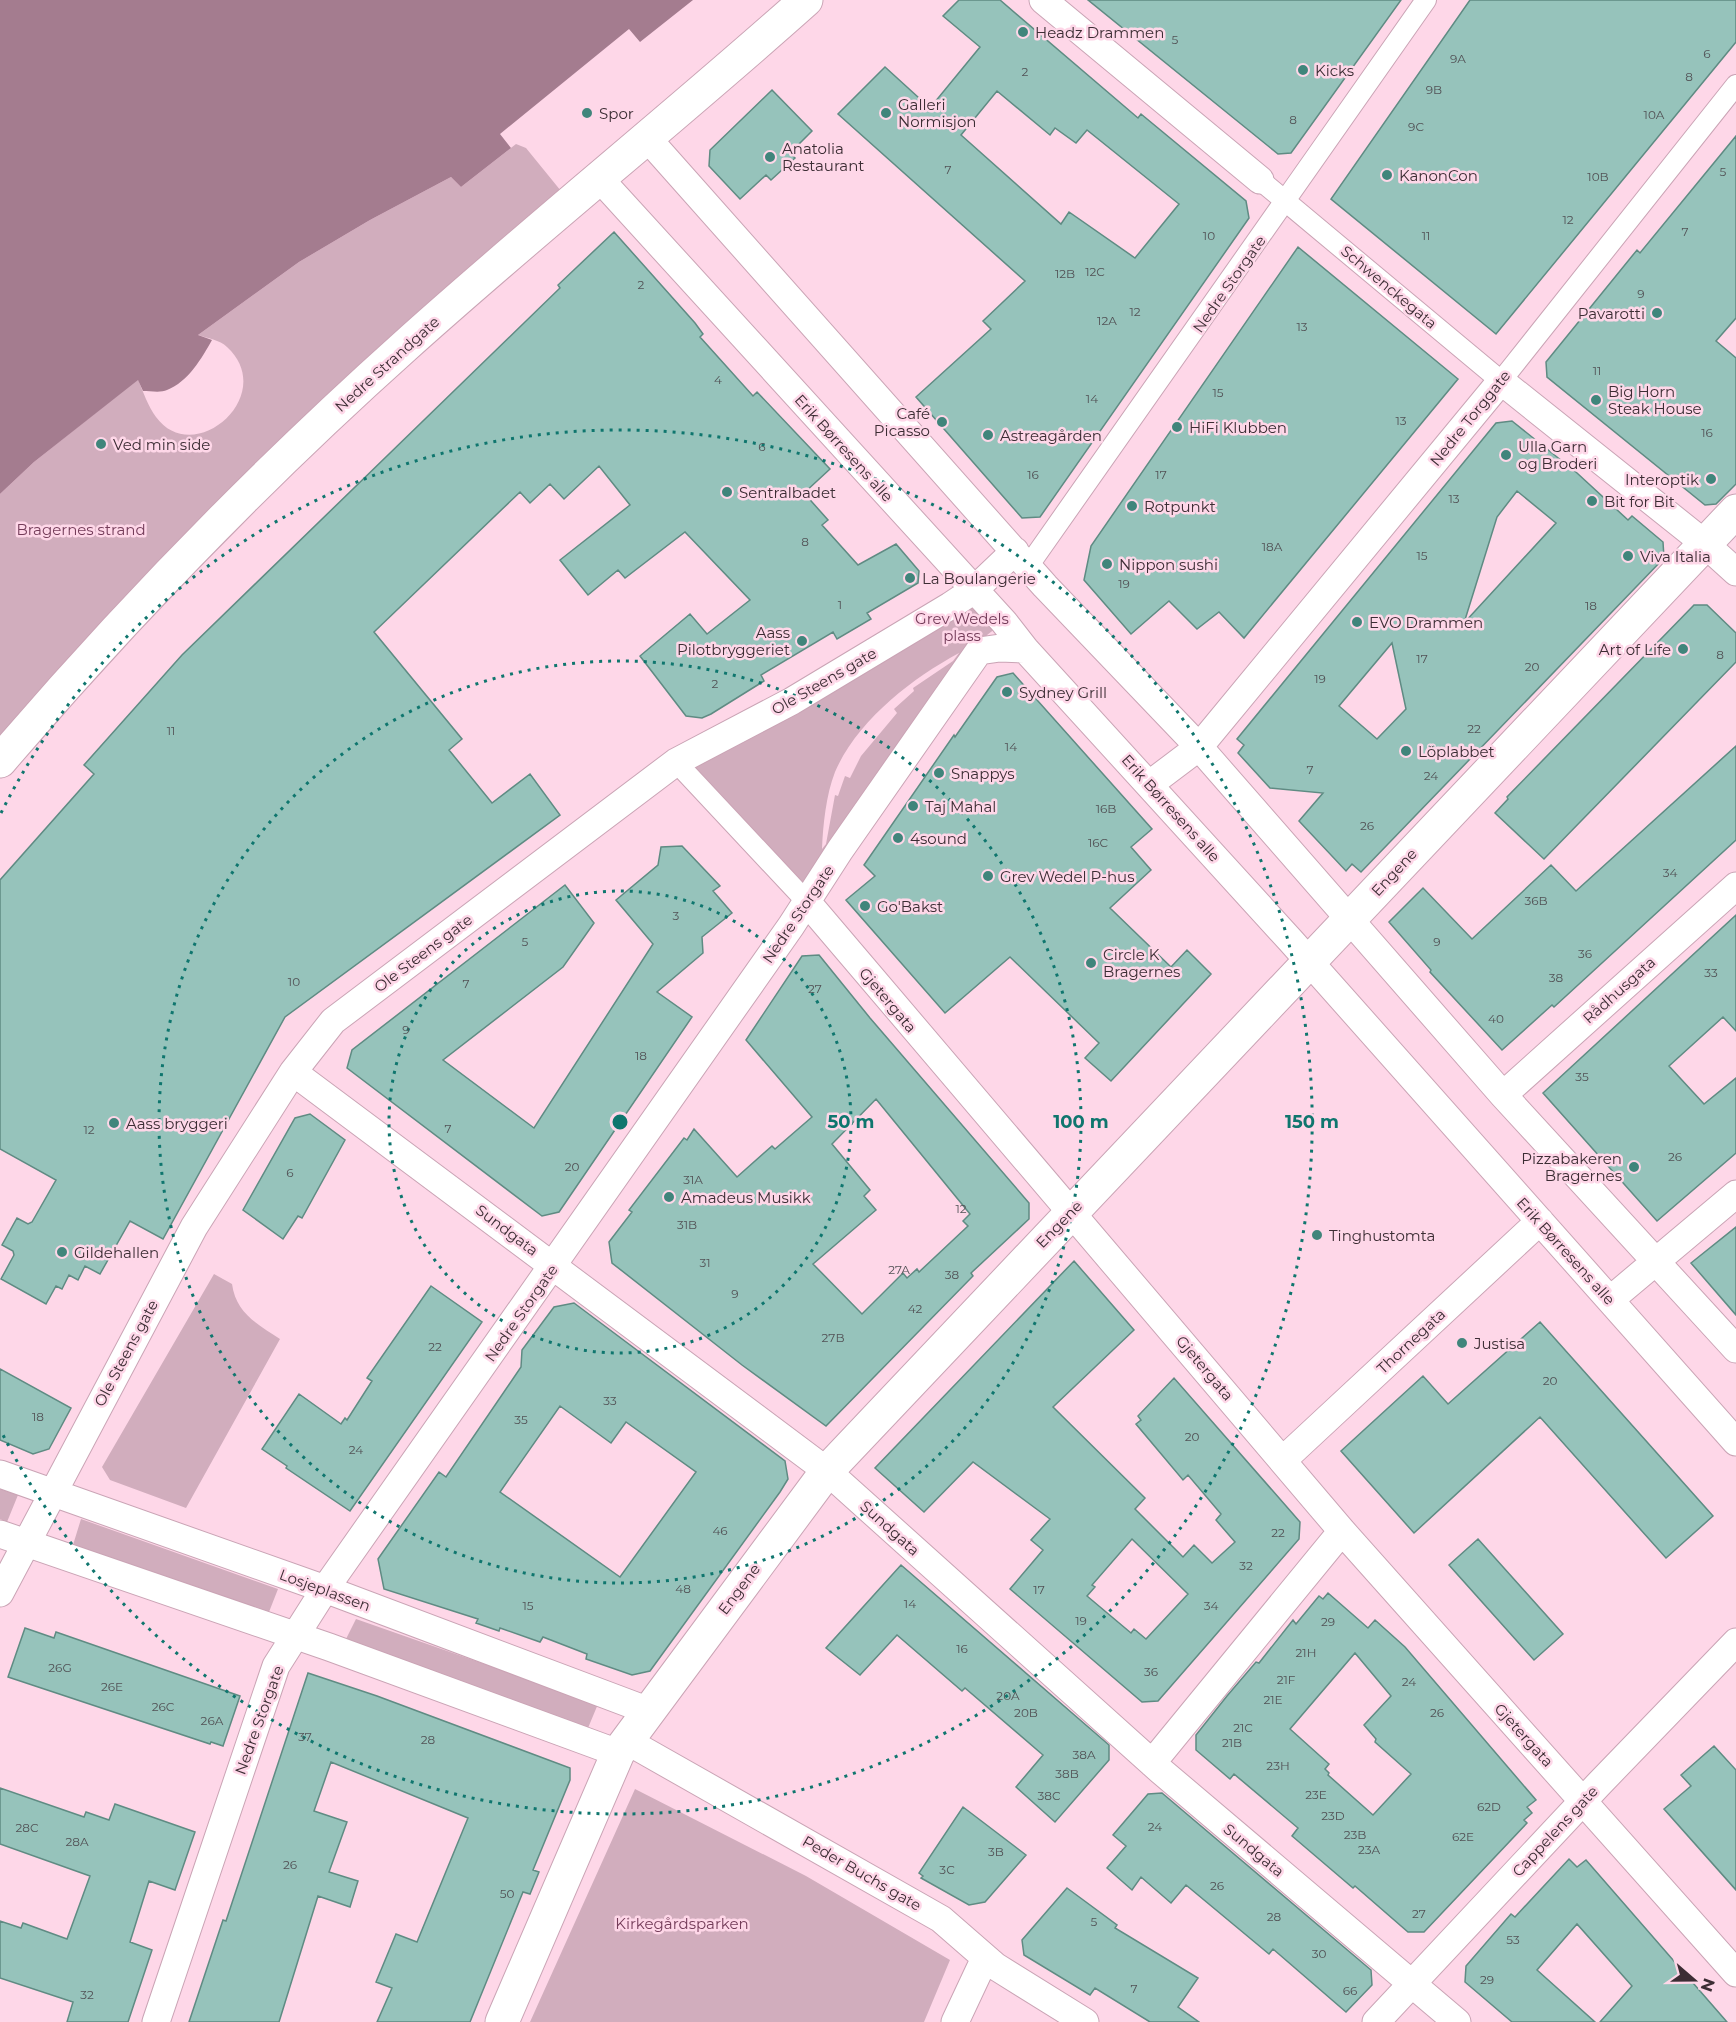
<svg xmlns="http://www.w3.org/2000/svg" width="1736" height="2022" font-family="Montserrat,sans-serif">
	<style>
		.green { fill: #d1adbd; fill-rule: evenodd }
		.water { fill: #a47c8f }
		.building { fill: #96c3bb; stroke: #5f8b83; stroke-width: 1.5; fill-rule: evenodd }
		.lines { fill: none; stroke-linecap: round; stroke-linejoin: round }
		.pedestrian-casing { stroke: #caa4b5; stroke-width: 22 }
		.minor-casing { stroke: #caa4b5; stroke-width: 29 }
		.tertiary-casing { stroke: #caa4b5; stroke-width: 35 }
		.pedestrian { stroke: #fff; stroke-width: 20 }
		.minor { stroke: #fff; stroke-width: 27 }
		.tertiary { stroke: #fff; stroke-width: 33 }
		.ring { fill: none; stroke: #0f766e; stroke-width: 3; stroke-dasharray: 3 6 }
		.poi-dot { fill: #40857b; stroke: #fed7e8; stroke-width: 2 }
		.labels { text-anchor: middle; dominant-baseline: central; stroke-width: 5; stroke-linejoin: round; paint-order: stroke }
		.number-label { font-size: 12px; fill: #525256 }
		.poi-label { font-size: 15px; fill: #3c2d34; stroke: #fed7e8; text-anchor: start }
		.street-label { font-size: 15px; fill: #3c2d34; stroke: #fed7e8 }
		.park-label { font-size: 15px; fill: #743c59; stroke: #fed7e8 }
		.centre { fill: #0f766e; stroke: #fed7e8; stroke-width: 3 }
		.ring-label { font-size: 18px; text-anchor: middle; font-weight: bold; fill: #0f766e; stroke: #fed7e8; stroke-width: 5; stroke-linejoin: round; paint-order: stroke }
	</style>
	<rect width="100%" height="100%" fill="#fed7e8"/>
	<path class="green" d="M516,144L526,148L561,191L0,737V494L34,462L138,379C143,392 148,406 156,417C194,469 279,395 227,347C220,340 207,338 198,335L299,262L370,220L451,177L461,187Z
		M974,590L1004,622L987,635L979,651L807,902L676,762ZM959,653L953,661L913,688L914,691L894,709L897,713L861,756L850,778L845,776L838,796L835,795L826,844L822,849C823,825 826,795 835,772C857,721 911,679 959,653Z
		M214,1274L232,1284C236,1313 257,1324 280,1339L186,1508L110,1480L102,1467Z
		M0,1489L18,1495L7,1522L0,1519Z
		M81,1519L278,1589L269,1612L73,1545Z
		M356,1619L598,1704L588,1728L345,1641Z
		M635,1789L806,1876L950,1960L924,2022H530Z"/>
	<path class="water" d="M0,0H693L640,42L629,29L500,134L511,148L461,187L451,177L370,220L299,262L198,335L212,340C202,358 188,382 167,390C161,393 150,391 143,391L138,380L34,462L0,494Z"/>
	<path class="building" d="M959,0H1000L1138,118L1141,114L1246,201L1249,218L1040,517L1022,518L916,397L991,329L983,321L1025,281L838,114L885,67L930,108L980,47L943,16ZM997,91L1050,135L1055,128L1076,143L1087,130L1179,204L1135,258L1069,212L1061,224L961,135Z
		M1088,0H1401L1291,153L1278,154Z
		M1470,0H1736V42L1496,334L1331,199Z
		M772,90L812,131L790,153L795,158L771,180L766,175L740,199L709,166L710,150Z
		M1736,136V318L1716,341L1736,358V484L1716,504L1705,505L1547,377L1546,362L1637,250L1640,253Z
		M614,232L695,323L703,334L700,337L753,396L757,392L830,469L804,493L828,520L822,525L858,565L896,544L919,571L918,583L867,613L871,619L837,639L833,632L761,675L764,681L711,714L702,718L686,716L640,656L690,614L707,634L750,600L685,532L625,578L618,570L588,595L560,560L630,505L599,466L564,499L550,484L530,503L520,492L374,632L462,739L449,750L492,803L530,774L560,815L285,1017L163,1239L130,1221L100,1274L85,1266L78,1280L69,1275L62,1289L56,1286L46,1304L1,1279L14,1255L13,1251L2,1245L17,1218L28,1224L32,1222L56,1180L0,1149V880L94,774L84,765L182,655L560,288L558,285Z
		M1298,247L1458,379L1244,638L1219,612L1197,629L1169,601L1131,634L1084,580L1091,546Z
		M1512,421L1577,473L1628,520L1632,516L1663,542L1664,558L1361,872L1352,864L1346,871L1299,821L1323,793L1270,788L1238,753L1244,745L1237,739L1496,423ZM1517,491L1556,523L1464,623L1497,517ZM1392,643L1406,709L1377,739L1339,706Z
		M1694,605H1707L1736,633V662L1544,859L1495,813L1508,799L1507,797Z
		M1013,673L1152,829L1131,847L1151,870L1110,908L1171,967L1187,950L1211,974L1111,1081L1085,1058L1099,1043L1010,957L945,1013L846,900L875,876L864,865L954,735L955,737L997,677Z
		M1736,746V840L1554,1007L1552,1005L1502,1050L1430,972L1431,970L1389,922L1423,888L1472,939L1551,865L1576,891Z
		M682,846L720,886L713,891L732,913L702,937L703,953L657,992L692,1017L559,1212L542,1216L347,1068L352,1050L565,885L594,923L563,967L443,1060L534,1128L653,944L616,900L658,865L661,847Z
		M1736,915V1031L1723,1017L1669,1066L1704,1104L1736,1078V1153L1657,1221L1543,1093Z
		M819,955L870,1018L1029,1203V1219L971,1273L973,1276L826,1426L742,1365L612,1263L609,1242L632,1212L629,1210L684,1138L687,1140L694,1129L737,1177L772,1146L775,1149L812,1117L746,1040L802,956ZM876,1099L970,1214L963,1221L968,1226L919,1272L917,1269L907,1278L903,1273L862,1314L813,1264L876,1210L864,1196L870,1190L832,1144Z
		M310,1114L345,1140L302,1218L298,1216L283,1239L243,1210L295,1118Z
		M1736,1227V1315L1691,1263Z
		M1074,1261L1134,1330L1053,1407L1145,1498L1135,1509L1183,1557L1194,1545L1212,1563L1235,1542L1216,1520L1221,1514L1188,1475L1183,1480L1136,1424L1141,1420L1138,1416L1174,1378L1300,1522L1299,1539L1158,1701L1142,1702L1010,1589L1043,1550L1031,1540L1050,1519L973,1462L924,1512L875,1468ZM1132,1539L1188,1594L1146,1639L1134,1629L1131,1633L1087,1596L1095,1587L1092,1585Z
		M431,1286L482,1322L350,1511L286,1468L287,1466L262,1449L299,1394L341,1424L345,1418L347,1420L372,1381L367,1378Z
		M574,1303L785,1461L788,1479L780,1492L650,1671L632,1675L586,1659L587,1654L543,1637L540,1642L500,1628L499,1631L476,1623L478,1619L384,1589L378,1559L439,1472L446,1477L521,1367L522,1350L554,1307ZM560,1406L611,1443L626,1422L696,1472L620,1577L500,1492Z
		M1540,1322L1713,1516L1666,1558L1540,1417L1414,1533L1341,1451L1423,1376L1448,1404Z
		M0,1369L71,1408L49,1449L33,1454L0,1440Z
		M1478,1539L1563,1634L1534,1660L1449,1565Z
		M901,1565L1109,1745V1760L1055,1822L1016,1787L1043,1755L965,1688L962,1691L897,1635L860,1675L826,1648Z
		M1328,1593L1368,1628L1375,1620L1405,1647L1536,1800L1527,1807L1532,1813L1524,1820L1527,1823L1424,1932H1408L1355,1886L1353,1888L1292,1836L1298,1828L1234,1774L1230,1779L1196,1750V1735L1227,1696L1256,1662L1259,1663L1293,1620L1296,1624L1319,1596L1323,1599ZM1355,1653L1391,1696L1364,1725L1376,1739L1375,1742L1411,1774L1373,1815L1328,1775L1329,1773L1325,1769L1329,1764L1290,1729Z
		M25,1628L54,1638L56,1632L240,1696L223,1746L211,1742L210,1744L8,1677Z
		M308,1673L377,1696L570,1768V1780L533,1870L539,1872L530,1894L523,1892L470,2022H377L392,1988L376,1982L396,1934L417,1942L468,1818L331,1762L314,1811L347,1822L329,1872L358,1881L350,1907L318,1896L279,2022H189L223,1920L226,1921Z
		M1714,1746L1736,1770V1890L1664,1809L1691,1786L1681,1775Z
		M0,1788L84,1817L86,1812L109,1820L115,1804L195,1832L175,1890L149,1881L130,1942L152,1950L128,2022H67L73,2002L0,1978V1921L21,1928L23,1923L67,1939L90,1876L0,1844Z
		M1162,1793L1371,1970L1372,1985L1346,2012L1273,1949L1269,1954L1186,1885L1171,1903L1141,1877L1132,1890L1107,1868L1126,1846L1113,1835L1148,1794Z
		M963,1807L1026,1855L985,1902L969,1905L921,1878L923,1876L919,1873Z
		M1569,1859L1577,1867L1586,1860L1727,2022H1600L1632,1986L1577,1924L1537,1970L1595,2022H1512L1465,1982L1466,1966L1511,1914L1515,1917Z
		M1067,1888L1117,1925L1115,1928L1198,1978L1178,2007L1199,2022H1150L1095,1988L1090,1995L1024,1955L1022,1940Z"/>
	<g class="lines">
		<defs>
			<path id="pedestrian" d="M1260,180L1501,381L1736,85
				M1029,565L1426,0
				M676,762L807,902"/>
			<path id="minor" d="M1043,0L1260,180
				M648,139L1045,586L1199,747L1503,1095L1736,1349
				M600,179L1004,622L1025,649L1291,941L1736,1442
				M1150,784L1199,747L1501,381L1704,543L1736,572
				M807,902L1342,1531L1736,1973
				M293,1072L827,1471L1161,1771L1457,2022
				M1503,1095L1736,886
				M1610,1300L1736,1194
				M1283,1460L1540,1221
				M0,1474L325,1589L649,1711
				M0,1534L329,1647L618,1753
				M0,1593L194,1227L293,1072L333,1021L676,762L792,701L950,606L974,590L1015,551
				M627,1741L941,1919L995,1966L1085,2022
				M1152,1763L1342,1531
				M156,2022L276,1666L325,1589L791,926L840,850L979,651L1000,648L1025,649
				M955,2022L985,1958
				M1376,2022L1598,1785L1736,1642"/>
			<path id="tertiary" d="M0,761C125,615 262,474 405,346C536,228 674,118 806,0
				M502,2022L618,1753L827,1471L1736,511"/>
		</defs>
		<use href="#pedestrian" class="pedestrian-casing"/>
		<use href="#minor" class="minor-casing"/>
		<use href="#tertiary" class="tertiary-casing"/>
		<use href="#pedestrian" class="pedestrian"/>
		<use href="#minor" class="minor"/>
		<use href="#tertiary" class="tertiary"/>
	</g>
	<g class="ring">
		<circle cx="620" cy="1122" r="231"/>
		<circle cx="620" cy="1122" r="461"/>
		<path d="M1 813A692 692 0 1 1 1 1431"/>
	</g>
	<g class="poi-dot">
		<circle cx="1023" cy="32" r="6"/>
		<circle cx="1303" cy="70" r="6"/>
		<circle cx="587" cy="113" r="6"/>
		<circle cx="886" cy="113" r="6"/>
		<circle cx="770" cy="157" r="6"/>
		<circle cx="1387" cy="175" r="6"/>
		<circle cx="1657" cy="313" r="6"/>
		<circle cx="1596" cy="400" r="6"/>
		<circle cx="942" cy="422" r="6"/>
		<circle cx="1177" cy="427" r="6"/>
		<circle cx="988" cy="435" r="6"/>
		<circle cx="101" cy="444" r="6"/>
		<circle cx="1506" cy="455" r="6"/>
		<circle cx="1711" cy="479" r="6"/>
		<circle cx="727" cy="492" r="6"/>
		<circle cx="1592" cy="501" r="6"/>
		<circle cx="1132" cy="506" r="6"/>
		<circle cx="1628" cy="556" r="6"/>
		<circle cx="1107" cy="564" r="6"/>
		<circle cx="910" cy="578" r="6"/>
		<circle cx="1357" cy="622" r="6"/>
		<circle cx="802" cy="641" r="6"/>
		<circle cx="1683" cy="649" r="6"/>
		<circle cx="1007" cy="692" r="6"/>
		<circle cx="1406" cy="751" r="6"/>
		<circle cx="939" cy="773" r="6"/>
		<circle cx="913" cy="806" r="6"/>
		<circle cx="898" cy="838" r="6"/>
		<circle cx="988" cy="876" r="6"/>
		<circle cx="865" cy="906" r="6"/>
		<circle cx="1091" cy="963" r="6"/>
		<circle cx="114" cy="1123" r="6"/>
		<circle cx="1634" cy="1167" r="6"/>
		<circle cx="669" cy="1197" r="6"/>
		<circle cx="1317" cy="1235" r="6"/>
		<circle cx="62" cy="1252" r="6"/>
		<circle cx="1462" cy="1343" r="6"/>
	</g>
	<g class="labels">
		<g class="number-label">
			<text x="1175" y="39">5</text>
			<text x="1707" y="53">6</text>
			<text x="1458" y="58">9A</text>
			<text x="1025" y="71">2</text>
			<text x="1689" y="76">8</text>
			<text x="1434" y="89">9B</text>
			<text x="1654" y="114">10A</text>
			<text x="1293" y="119">8</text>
			<text x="1416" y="126">9C</text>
			<text x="948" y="169">7</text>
			<text x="1723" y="171">5</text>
			<text x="1598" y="176">10B</text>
			<text x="1568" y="219">12</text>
			<text x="1685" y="231">7</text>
			<text x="1209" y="235">10</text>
			<text x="1426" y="235">11</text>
			<text x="1095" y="271">12C</text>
			<text x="1065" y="273">12B</text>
			<text x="641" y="284">2</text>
			<text x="1641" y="293">9</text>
			<text x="1135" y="311">12</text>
			<text x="1107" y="320">12A</text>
			<text x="1302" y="326">13</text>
			<text x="1597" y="370">11</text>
			<text x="718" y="379">4</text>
			<text x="1218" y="392">15</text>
			<text x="1092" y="398">14</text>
			<text x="1401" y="420">13</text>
			<text x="1707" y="432">16</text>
			<text x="762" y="446">6</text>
			<text x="1033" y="474">16</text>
			<text x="1161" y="474">17</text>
			<text x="1454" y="498">13</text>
			<text x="805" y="541">8</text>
			<text x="1272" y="546">18A</text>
			<text x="1422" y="555">15</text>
			<text x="1124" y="583">19</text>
			<text x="840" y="604">1</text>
			<text x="1591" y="605">18</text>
			<text x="1720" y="654">8</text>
			<text x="1422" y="658">17</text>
			<text x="1532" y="666">20</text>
			<text x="1320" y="678">19</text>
			<text x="715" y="683">2</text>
			<text x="1474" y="728">22</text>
			<text x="171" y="730">11</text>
			<text x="1011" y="746">14</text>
			<text x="1310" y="769">7</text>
			<text x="1431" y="775">24</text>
			<text x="1106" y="808">16B</text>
			<text x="1367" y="825">26</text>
			<text x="1098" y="842">16C</text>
			<text x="1670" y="872">34</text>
			<text x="1536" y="900">36B</text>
			<text x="676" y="915">3</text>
			<text x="525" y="941">5</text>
			<text x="1437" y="941">9</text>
			<text x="1585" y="953">36</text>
			<text x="1711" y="972">33</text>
			<text x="1556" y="977">38</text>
			<text x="294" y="981">10</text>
			<text x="466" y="983">7</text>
			<text x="815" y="988">27</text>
			<text x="1496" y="1018">40</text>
			<text x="406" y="1029">9</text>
			<text x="641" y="1055">18</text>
			<text x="1582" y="1076">35</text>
			<text x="448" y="1128">7</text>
			<text x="89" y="1129">12</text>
			<text x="1675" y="1156">26</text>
			<text x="572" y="1166">20</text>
			<text x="290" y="1172">6</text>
			<text x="693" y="1179">31A</text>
			<text x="961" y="1208">12</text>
			<text x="687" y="1224">31B</text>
			<text x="705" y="1262">31</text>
			<text x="899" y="1269">27A</text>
			<text x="952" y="1274">38</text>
			<text x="735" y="1293">9</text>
			<text x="915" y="1308">42</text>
			<text x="833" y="1337">27B</text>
			<text x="435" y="1346">22</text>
			<text x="1550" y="1380">20</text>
			<text x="610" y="1400">33</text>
			<text x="38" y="1416">18</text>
			<text x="521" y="1419">35</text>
			<text x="1192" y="1436">20</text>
			<text x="356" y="1449">24</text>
			<text x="720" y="1530">46</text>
			<text x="1278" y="1532">22</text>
			<text x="1246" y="1565">32</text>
			<text x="683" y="1588">48</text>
			<text x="1039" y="1589">17</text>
			<text x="910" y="1603">14</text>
			<text x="528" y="1605">15</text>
			<text x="1211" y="1605">34</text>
			<text x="1081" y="1620">19</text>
			<text x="1328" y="1621">29</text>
			<text x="962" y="1648">16</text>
			<text x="1306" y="1652">21H</text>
			<text x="60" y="1667">26G</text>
			<text x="1151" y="1671">36</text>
			<text x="1286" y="1679">21F</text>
			<text x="1409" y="1681">24</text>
			<text x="112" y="1686">26E</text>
			<text x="1008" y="1695">20A</text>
			<text x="1273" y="1699">21E</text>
			<text x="163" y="1706">26C</text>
			<text x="1026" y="1712">20B</text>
			<text x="1437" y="1712">26</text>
			<text x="212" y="1720">26A</text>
			<text x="1243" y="1727">21C</text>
			<text x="305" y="1736">37</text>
			<text x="428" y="1739">28</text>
			<text x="1232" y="1742">21B</text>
			<text x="1084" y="1754">38A</text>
			<text x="1278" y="1765">23H</text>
			<text x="1067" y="1773">38B</text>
			<text x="1316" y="1794">23E</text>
			<text x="1049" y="1795">38C</text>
			<text x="1489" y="1806">62D</text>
			<text x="1333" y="1815">23D</text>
			<text x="1155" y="1826">24</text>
			<text x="27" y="1827">28C</text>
			<text x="1355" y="1834">23B</text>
			<text x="1463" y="1836">62E</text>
			<text x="77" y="1841">28A</text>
			<text x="1369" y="1849">23A</text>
			<text x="996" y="1851">3B</text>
			<text x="290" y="1864">26</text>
			<text x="947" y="1869">3C</text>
			<text x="1217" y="1885">26</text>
			<text x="507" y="1893">50</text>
			<text x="1419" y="1913">27</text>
			<text x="1274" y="1916">28</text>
			<text x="1094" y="1921">5</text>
			<text x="1513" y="1939">53</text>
			<text x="1319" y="1953">30</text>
			<text x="1487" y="1979">29</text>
			<text x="1134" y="1988">7</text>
			<text x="1350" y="1990">66</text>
			<text x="87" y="1994">32</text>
		</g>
		<g class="poi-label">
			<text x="1035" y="32">Headz Drammen</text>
			<text x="1315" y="70">Kicks</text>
			<text x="898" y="104">Galleri<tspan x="898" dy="17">Normisjon</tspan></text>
			<text x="599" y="113">Spor</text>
			<text x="782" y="148">Anatolia<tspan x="782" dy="17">Restaurant</tspan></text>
			<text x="1399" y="175">KanonCon</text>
			<text x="1645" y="313" text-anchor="end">Pavarotti</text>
			<text x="1608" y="391">Big Horn<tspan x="1608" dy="17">Steak House</tspan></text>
			<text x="930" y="413" text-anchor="end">Café<tspan x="930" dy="17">Picasso</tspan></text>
			<text x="1189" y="427">HiFi Klubben</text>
			<text x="1000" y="435">Astreagården</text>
			<text x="113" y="444">Ved min side</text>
			<text x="1518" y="446">Ulla Garn<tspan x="1518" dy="17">og Broderi</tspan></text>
			<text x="1699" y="479" text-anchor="end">Interoptik</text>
			<text x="739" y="492">Sentralbadet</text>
			<text x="1604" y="501">Bit for Bit</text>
			<text x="1144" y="506">Rotpunkt</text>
			<text x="1640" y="556">Viva Italia</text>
			<text x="1119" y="564">Nippon sushi</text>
			<text x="922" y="578">La Boulangerie</text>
			<text x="1369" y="622">EVO Drammen</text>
			<text x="790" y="632" text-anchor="end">Aass<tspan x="790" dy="17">Pilotbryggeriet</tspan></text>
			<text x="1671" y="649" text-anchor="end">Art of Life</text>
			<text x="1019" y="692">Sydney Grill</text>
			<text x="1418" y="751">Löplabbet</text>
			<text x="951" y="773">Snappys</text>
			<text x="925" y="806">Taj Mahal</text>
			<text x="910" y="838">4sound</text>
			<text x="1000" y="876">Grev Wedel P-hus</text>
			<text x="877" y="906">Go'Bakst</text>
			<text x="1103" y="954">Circle K<tspan x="1103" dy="17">Bragernes</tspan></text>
			<text x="126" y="1123">Aass bryggeri</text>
			<text x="1622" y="1158" text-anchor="end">Pizzabakeren<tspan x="1622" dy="17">Bragernes</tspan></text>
			<text x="681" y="1197">Amadeus Musikk</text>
			<text x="1329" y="1235">Tinghustomta</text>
			<text x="74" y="1252">Gildehallen</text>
			<text x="1474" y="1343">Justisa</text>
		</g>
		<g class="street-label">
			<text transform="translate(1229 284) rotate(-55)">Nedre Storgate</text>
			<text transform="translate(1389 287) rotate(40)">Schwenckegata</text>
			<text transform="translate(387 364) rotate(-42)">Nedre Strandgate</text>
			<text transform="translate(1470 418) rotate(-51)">Nedre Torggate</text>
			<text transform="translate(844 448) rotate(48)">Erik Børresens alle</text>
			<text transform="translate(824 681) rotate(-30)">Ole Steens gate</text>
			<text transform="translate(1171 808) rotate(48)">Erik Børresens alle</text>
			<text transform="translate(1394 872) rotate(-47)">Engene</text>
			<text transform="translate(798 914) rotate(-56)">Nedre Storgate</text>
			<text transform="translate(423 953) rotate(-37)">Ole Steens gate</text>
			<text transform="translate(1619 990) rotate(-42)">Rådhusgata</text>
			<text transform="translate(888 1000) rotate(50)">Gjetergata</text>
			<text transform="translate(1059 1224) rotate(-46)">Engene</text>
			<text transform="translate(507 1230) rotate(37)">Sundgata</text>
			<text transform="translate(1566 1251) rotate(48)">Erik Børresens alle</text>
			<text transform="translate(521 1313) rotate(-55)">Nedre Storgate</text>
			<text transform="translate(1411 1341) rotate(-43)">Thornegata</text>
			<text transform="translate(126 1353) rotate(-62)">Ole Steens gate</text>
			<text transform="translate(1205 1368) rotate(50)">Gjetergata</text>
			<text transform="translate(890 1528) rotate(42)">Sundgata</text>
			<text transform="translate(739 1589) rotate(-53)">Engene</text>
			<text transform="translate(325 1590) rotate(20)">Losjeplassen</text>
			<text transform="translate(259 1720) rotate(-70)">Nedre Storgate</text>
			<text transform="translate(1524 1735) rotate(48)">Gjetergata</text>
			<text transform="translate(1555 1831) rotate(-47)">Cappelens gate</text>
			<text transform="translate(1254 1850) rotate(40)">Sundgata</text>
			<text transform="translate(862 1873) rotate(30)">Peder Buchs gate</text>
		</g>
		<g class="park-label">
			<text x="81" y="529">Bragernes strand</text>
			<text x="962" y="618">Grev Wedels<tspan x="962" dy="17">plass</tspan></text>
			<text x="682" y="1923">Kirkegårdsparken</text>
		</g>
	</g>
	<circle cx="620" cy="1122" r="9" class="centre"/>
	<g class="ring-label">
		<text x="851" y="1128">50 m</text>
		<text x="1081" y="1128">100 m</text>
		<text x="1312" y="1128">150 m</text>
	</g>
	<g transform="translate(1694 1980) rotate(110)" stroke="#fed7e8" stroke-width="4.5" paint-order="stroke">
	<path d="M0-4.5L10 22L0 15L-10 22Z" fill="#3c2d34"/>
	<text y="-9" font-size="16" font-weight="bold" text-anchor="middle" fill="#3c2d34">N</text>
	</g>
</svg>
